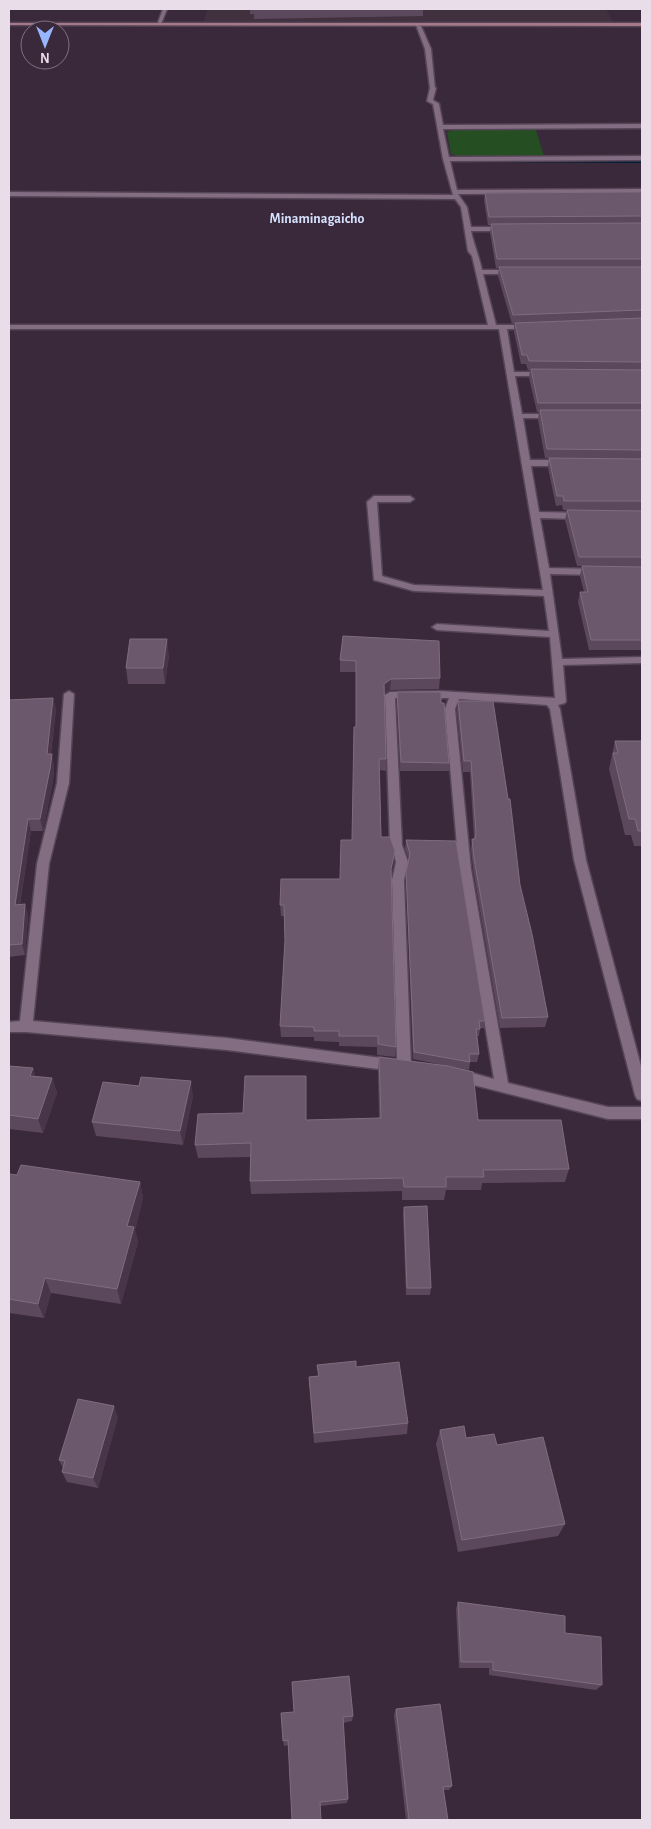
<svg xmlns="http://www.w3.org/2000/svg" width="651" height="1829" font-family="'Alegreya Sans',sans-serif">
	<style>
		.education { fill: #41313e }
		.green { fill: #254e22 }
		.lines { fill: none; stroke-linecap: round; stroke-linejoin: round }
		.stream { fill: #001e36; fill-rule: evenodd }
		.lane-casing { stroke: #554556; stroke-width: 3 }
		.street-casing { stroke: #554556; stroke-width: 3 }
		.secondary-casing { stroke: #554556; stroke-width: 3 }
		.lane { fill: #826d83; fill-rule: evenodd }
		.street { fill: #826d83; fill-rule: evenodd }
		.secondary { fill: #a67989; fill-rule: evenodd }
		.wall { fill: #5c485d }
		.shaded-wall { fill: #483549 }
		.building { fill: #6b586c; stroke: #7f6d7f }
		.labels { text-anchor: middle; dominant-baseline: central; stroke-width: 4.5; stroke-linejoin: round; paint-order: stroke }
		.far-neighbourhood-label { font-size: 14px; font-weight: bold; fill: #d5e1fd; stroke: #3a283b }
	</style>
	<rect width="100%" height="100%" fill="#3a283b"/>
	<path class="education" d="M207,9H606L613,22L204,21Z"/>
	<path class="green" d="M453,130H536L544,156H459L451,154L447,132Z"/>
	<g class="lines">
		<path class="stream" d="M458,160L642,161V163L460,162Z"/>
		<defs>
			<path id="lane" d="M433,86L436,88L433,100L439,104L436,106L427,101L430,88Z"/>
			<path id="street" d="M163,9H167L161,24L157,25Z
				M416,25L421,26L431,49L435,89L430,88L425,49Z
				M436,102L439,104L443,125L642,124V128L443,129L449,157L642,156V160L450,161L457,190L642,189V193L458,194L467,207L471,227H507L510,229L507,231H471C474,245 479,256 482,270H515L519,272L515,274H483L496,325H530L534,327L530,329H507L514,372H546L550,374L546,376H515L522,414H556L560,416L556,418H523L530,460H565L569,463L565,466H531L539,512L582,513L587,516L582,519L540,518L549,568L597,569L602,572L597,575L550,574L562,659L642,657V663L563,665L566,701L565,703L558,705L560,709L586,860L642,1070V1101L637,1099L635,1095L574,860L550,709L547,705L459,699L455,709L471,869L508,1083L608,1107H642V1119H608L458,1081L453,1079L451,1075L453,1071L458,1069L494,1079L459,869L445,709L449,698H395L402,845L408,862L404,880L411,1066L409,1070L394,1071L227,1050L26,1032H9V1022L20,1021L37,864L57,783L64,694L69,691L74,694L69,783L49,864L33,1021L227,1038L397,1060L392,880L396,862L390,845L385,695L390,692L440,691L555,698L550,637L437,630L432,627L437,624L549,631L544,596L414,591L374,580L367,502L374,496H410L414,499L410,502H377L382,576L414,585L543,590L499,329H9V325H488L472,256L468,251L461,207L455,199L9,196V192L453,195L443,159L433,104Z"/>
			<path id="secondary" d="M9,23H642V26L9,25Z"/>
		</defs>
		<use href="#lane" class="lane-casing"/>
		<use href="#street" class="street-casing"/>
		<use href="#secondary" class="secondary-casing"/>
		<use href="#lane" class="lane"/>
		<use href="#street" class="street"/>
		<use href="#secondary" class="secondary"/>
	</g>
	<path class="wall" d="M250,9H423V16L254,19V14H250Z
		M642,192V650H589L578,602L580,592H584L580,576L582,566H577L565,520L567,510L642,511L563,510L562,505L556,506L548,468L549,458L642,459L545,458L538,420L539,412H537L529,378L530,370H528L526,364H521L514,332V323L512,324L498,276L499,268H496L490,233L491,225H488L484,201L485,193Z
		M343,636L440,678L439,689L390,690L384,694L386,759V771L380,770L381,837L394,862L391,876L396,1047L395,1057L377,1055V1047L339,1046V1042L314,1041V1037H281L280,1026L285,940L284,916H281L280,905L340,879L352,840L356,727V672H340V660Z
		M169,655L165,684H128L126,668Z
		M397,692L441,703L449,763V771H400L397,700Z
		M53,698L56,710L51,754L54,766L53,781L43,831H31L20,905L25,904L28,916L25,955L9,957V700Z
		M458,701L520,885L548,1017L545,1027L500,1028L473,869L471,849L472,839H474L470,772H463L457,711Z
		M615,741H642V846H634L631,835H625L609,769Z
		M406,840L485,1021L484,1028H480L479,1036H477L479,1054L477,1062H470L469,1070L448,1066L478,1120L569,1169L565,1182L482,1183L481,1190H446L444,1200H402V1191L251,1194L250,1181L251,1157L198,1158L195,1145L379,1119L378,1071L379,1057L447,1066L413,1059L406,880V872L409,860L405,849Z
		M9,1066L33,1068L35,1076L52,1078L57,1093L43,1133L9,1129Z
		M193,1096L183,1145L96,1136L92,1122Z
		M17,1175L140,1182L143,1198L135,1230L138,1242L121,1304L51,1293L44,1318L9,1313V1177Z
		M404,1207L431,1288L430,1295H406L403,1214Z
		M317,1365L356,1367L408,1423L407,1434L314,1443L309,1377L318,1376Z
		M118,1417L98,1488L67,1482L62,1472L63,1468L59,1460Z
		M440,1430L466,1438L497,1445L565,1524L558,1536L458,1552L436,1444Z
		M458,1602L565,1633L602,1685L596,1690L489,1675V1668H459L456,1609Z
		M396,1709L452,1786L449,1790H443L448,1820H406L394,1715Z
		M281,1713L353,1716L352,1721L343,1723L348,1799L347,1803L320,1806L289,1745L284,1746Z"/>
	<path class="shaded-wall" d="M167,639L169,655L165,684L163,668Z
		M391,679L390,690L383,695L384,684Z
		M53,698L56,710L49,766L47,754Z
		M52,754L54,766L53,781L43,831L40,819Z
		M28,819L31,831L18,917L15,905Z
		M395,851L394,862L390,880L391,869Z
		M25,904L28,916L25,955L22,944Z
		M33,1068L37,1083L30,1076Z
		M52,1078L57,1093L43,1133L38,1119Z
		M191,1081L193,1096L183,1145L180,1131Z
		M140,1182L143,1198L135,1230L138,1242L121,1304L117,1289L127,1226Z
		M45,1278L51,1293L44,1318L38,1304Z
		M114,1406L118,1417L98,1488L93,1478Z"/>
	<path class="building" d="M642,192V216L489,217L485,193Z
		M642,223V259H497L491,224Z
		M499,267H642V310L513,315Z
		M642,318V362L529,361L527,355H522L515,323Z
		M531,369L642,370V403H538Z
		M540,410H642V450L547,449Z
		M549,458L642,459V501H564L563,496H557Z
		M567,510L642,511V557H579Z
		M582,566L642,567V640H591L580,592H588Z
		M343,636L439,641L440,678L391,679L384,684L386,759H379L381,837H390L395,851L391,869L396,1047L378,1044V1036H339V1031H314V1027L280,1026L285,940L284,905H280L281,879H340L341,840H352L354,727H356V661L340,660Z
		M130,639H167L163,668H126Z
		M397,692H441V703H444L449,763L401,762Z
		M53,698L47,754H52L50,769L40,819H28L15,905L25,904L22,944L9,945V700Z
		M458,701H493L508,799H510L520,885L532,934L548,1017L502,1018L474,858L472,839H475L476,833L471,761H464Z
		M615,741H642V831H638L635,819H629L613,753H618Z
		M406,840L456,841L485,1021H479L480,1029H476L479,1054H469L470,1062L414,1052L406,872L410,854Z
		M379,1057L448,1066L473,1072L478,1120H561L569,1169L483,1170L484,1177H446V1187H404L403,1178L250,1181L251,1143L195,1145L198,1114L243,1113L245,1076H306V1120L381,1118Z
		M9,1066L33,1068L30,1076L52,1078L38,1119L9,1115Z
		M141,1077L191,1081L180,1131L92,1122L103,1082L139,1086Z
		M21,1165L140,1182L127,1226L134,1227L117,1289L45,1278L38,1304L9,1299V1177L10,1174L17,1175Z
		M427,1206L431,1288H407L404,1207Z
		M356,1361V1367L399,1362L408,1423L314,1433L309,1377L319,1376L317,1365Z
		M78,1399L114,1406L93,1478L62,1472L65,1461L59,1460Z
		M464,1426L466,1438L494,1434L497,1445L543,1437L565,1524L462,1540L440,1430Z
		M458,1602L565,1616V1633L601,1637L602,1685L493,1670V1662H461Z
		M349,1676L353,1716L343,1717L348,1799L320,1802L321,1820H292L288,1740L283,1741L281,1713L294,1712L292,1682Z
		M440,1704L452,1786L443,1787L448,1820H409L396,1709Z"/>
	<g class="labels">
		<g class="far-neighbourhood-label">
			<text x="317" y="219">Minaminagaicho</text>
		</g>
	</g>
	<rect width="651" height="1829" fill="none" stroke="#e9dde9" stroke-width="20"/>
	<g transform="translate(45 45) rotate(180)"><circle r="24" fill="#3a283b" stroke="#807081"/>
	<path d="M0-4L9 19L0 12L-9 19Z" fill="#98b6fd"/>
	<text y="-8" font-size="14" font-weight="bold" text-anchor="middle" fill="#e9dde9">N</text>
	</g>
</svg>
